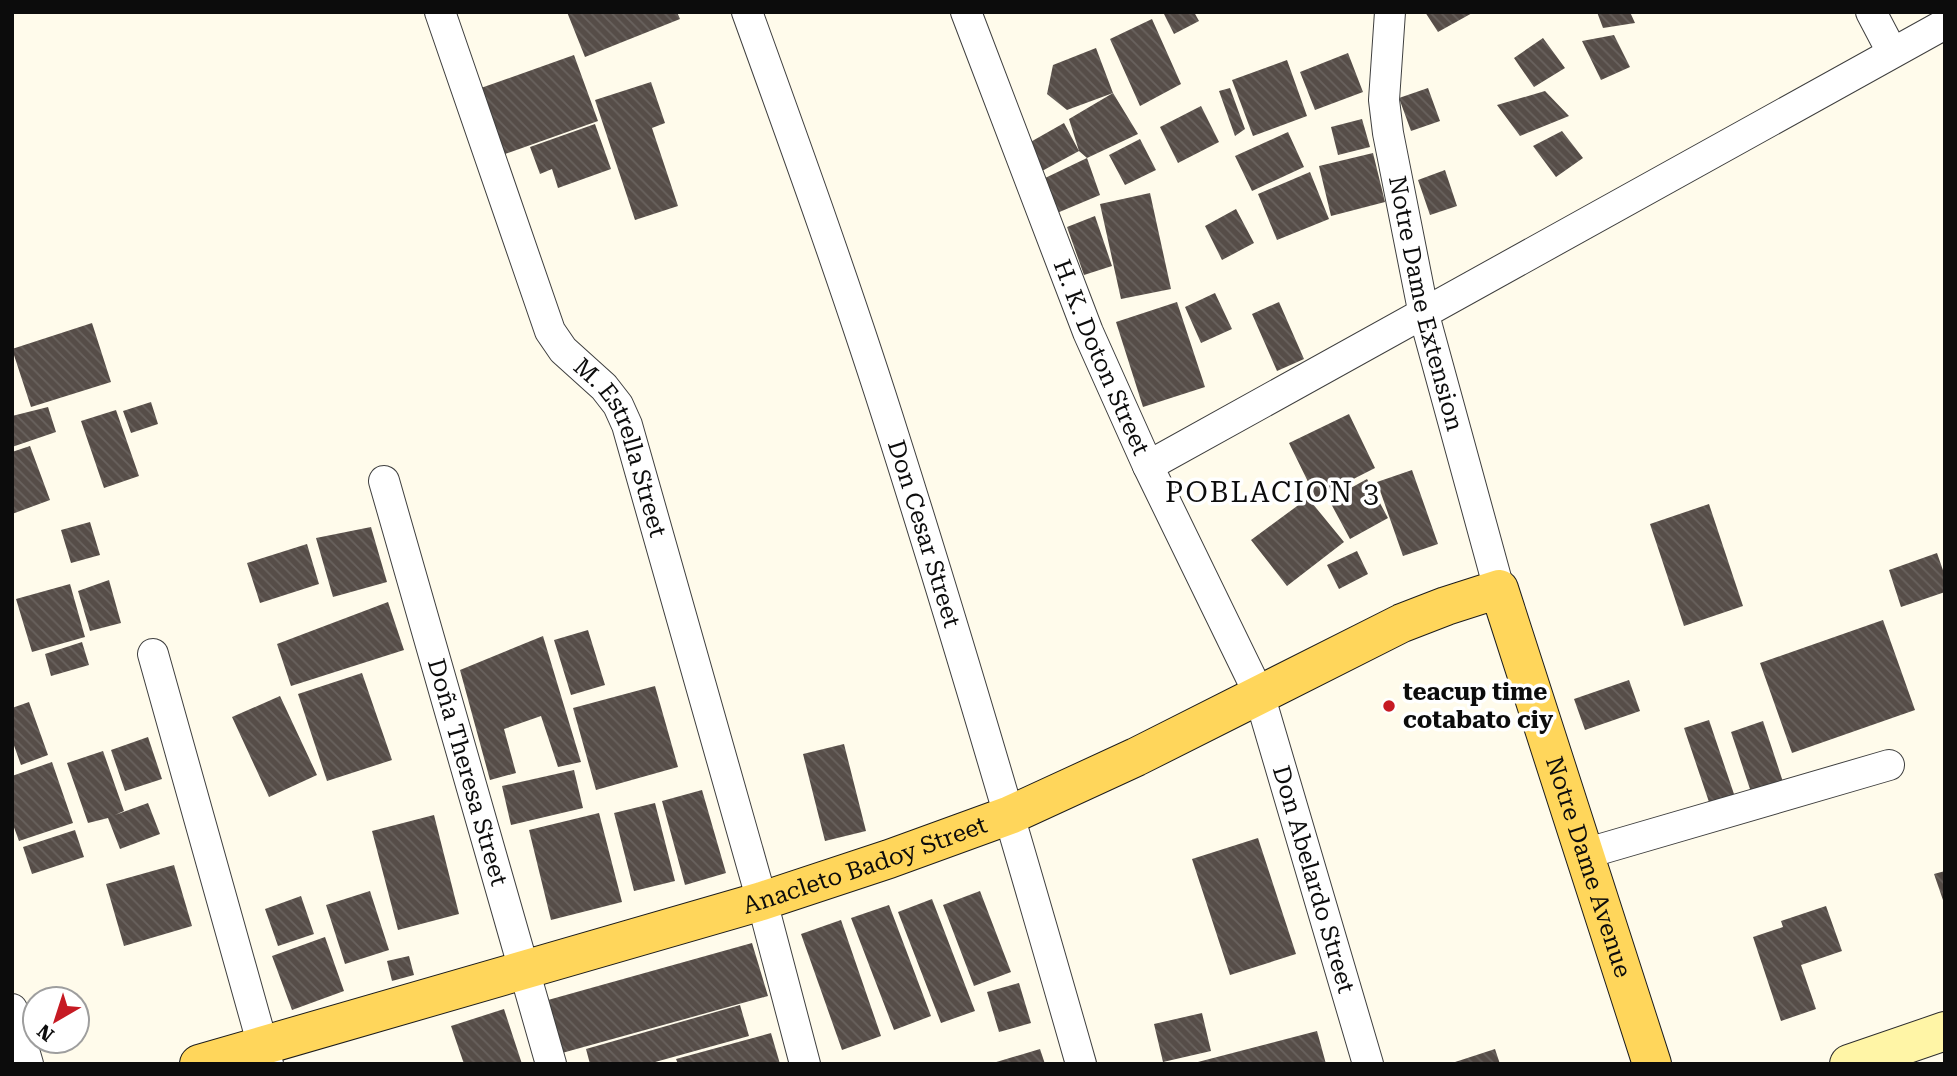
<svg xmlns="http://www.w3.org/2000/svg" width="1957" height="1076" font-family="'Roboto Serif',serif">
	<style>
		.building { fill: url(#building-back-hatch) }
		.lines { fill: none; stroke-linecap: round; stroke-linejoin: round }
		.street-casing { stroke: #3f3f3f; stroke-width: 32 }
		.secondary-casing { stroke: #2e2e2e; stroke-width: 40 }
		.primary-casing { stroke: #1d1d1d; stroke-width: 40 }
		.street { stroke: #fff; stroke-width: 30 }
		.secondary { stroke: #fff5a6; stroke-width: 38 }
		.primary { stroke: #ffd65b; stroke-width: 38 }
		.poi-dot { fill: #c61a23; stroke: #fff; stroke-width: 2.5 }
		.labels { text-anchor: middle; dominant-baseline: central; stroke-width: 7; stroke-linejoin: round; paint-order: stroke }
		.street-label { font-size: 24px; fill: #0c0c0c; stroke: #fff }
		.poi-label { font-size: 24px; font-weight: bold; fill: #0c0c0c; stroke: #fff; text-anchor: start }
		.quarter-label { font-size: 28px; letter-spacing: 2px; fill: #0c0c0c; stroke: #fff }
	</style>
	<defs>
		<pattern id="building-back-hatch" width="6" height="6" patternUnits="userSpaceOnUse" patternTransform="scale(1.75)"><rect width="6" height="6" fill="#564d48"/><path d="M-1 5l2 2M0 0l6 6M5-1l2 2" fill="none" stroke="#69625e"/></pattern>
	</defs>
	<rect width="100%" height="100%" fill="#fffbeb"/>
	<path class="building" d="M567,12H677L680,19L585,57Z
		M1163,12H1194L1199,21L1174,34Z
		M1425,12H1474L1438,32Z
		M1597,12H1630L1635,23L1603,28Z
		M1152,19L1181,84L1140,106L1110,39Z
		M1614,35L1630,67L1601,80L1582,41Z
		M1543,38L1565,68L1534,87L1514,58Z
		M1096,48L1113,93L1067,110L1047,94L1053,65Z
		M1348,53L1363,92L1315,110L1300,72Z
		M574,55L598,121L502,155L478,89Z
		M1287,60L1307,116L1253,136L1232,80Z
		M651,82L665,123L652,128L678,206L635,220L595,100Z
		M1230,88L1245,129L1235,136L1219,91Z
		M1428,88L1440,121L1411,131L1399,98Z
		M1545,91L1569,116L1520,136L1497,105Z
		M1113,93L1138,134L1087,158L1100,195L1057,213L1043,179L1087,158L1079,151L1042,171L1027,144L1064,123L1079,151L1069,119Z
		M1201,106L1219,142L1178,163L1160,127Z
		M1362,119L1370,147L1338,155L1331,127Z
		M595,124L611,169L558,188L552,169L540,174L530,147Z
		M1562,131L1583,158L1556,177L1533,146Z
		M1288,132L1304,167L1252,191L1235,156Z
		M1140,139L1156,170L1125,185L1109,155Z
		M1373,153L1385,202L1331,216L1319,166Z
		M1445,170L1457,206L1430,215L1418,180Z
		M1310,172L1329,219L1277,240L1258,194Z
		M1150,193L1171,289L1121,299L1100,204Z
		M1236,209L1254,243L1222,260L1205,226Z
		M1095,216L1112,266L1084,275L1067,227Z
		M1215,293L1232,329L1201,343L1185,307Z
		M1177,302L1205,387L1143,407L1116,322Z
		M1279,302L1304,359L1277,371L1252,314Z
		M92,323L111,382L31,407L12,349Z
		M151,402L158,424L131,433L123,411Z
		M48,407L56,432L12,447V416Z
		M116,410L139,476L104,488L81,421Z
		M1349,414L1375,468L1316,498L1289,443Z
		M30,446L50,500L12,514V452Z
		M1412,470L1438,544L1403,556L1377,482Z
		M1367,479L1388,518L1350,539L1329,500Z
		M1308,498L1344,542L1287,586L1251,540Z
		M1709,504L1743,606L1684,626L1650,524Z
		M90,522L100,555L71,563L61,530Z
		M371,527L387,582L333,597L316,538Z
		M307,544L319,584L260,603L247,563Z
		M1357,551L1368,574L1339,589L1327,565Z
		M1937,553L1945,576V592L1901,607L1889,570Z
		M109,580L121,623L90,631L78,591Z
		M70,584L85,637L32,652L16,599Z
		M388,602L404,650L291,686L277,644Z
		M1883,620L1915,710L1792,753L1760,663Z
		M588,630L605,685L571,695L554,640Z
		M543,636L581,762L558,767L541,716L504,729L516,773L490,780L460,670Z
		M82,642L89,665L51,676L45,654Z
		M362,673L392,760L327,781L298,694Z
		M1629,680L1640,711L1585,730L1574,699Z
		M655,686L678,767L596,790L573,708Z
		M280,696L317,775L269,797L232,717Z
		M29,702L48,755L21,765L12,740V708Z
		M1709,720L1735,797L1710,805L1684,728Z
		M1763,721L1784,785L1752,795L1731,732Z
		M148,737L162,779L125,791L111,750Z
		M844,744L866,831L825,841L803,754Z
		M103,751L124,811L115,815L148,803L160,834L120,849L108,818L88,823L67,763Z
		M52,762L73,823L19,841L12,822V776Z
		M574,770L583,808L511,825L502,786Z
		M702,790L726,873L685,885L662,801Z
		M655,803L675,881L634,891L614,813Z
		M599,813L622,902L551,920L529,830Z
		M434,815L459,914L398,930L372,831Z
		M75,830L84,857L32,874L23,847Z
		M1258,838L1296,954L1230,975L1192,859Z
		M174,865L192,926L124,946L106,884Z
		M1945,871V903H1944L1934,874Z
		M370,891L389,950L345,964L326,905Z
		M980,891L1011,972L974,986L943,905Z
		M301,896L314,934L278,946L265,909Z
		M932,899L975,1011L941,1023L898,912Z
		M889,905L931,1016L894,1030L851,918Z
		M1826,906L1842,951L1801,965L1816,1009L1781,1021L1753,937L1783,927L1781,921Z
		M841,920L881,1036L842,1050L801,934Z
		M325,937L344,991L292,1010L272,956Z
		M752,943L768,996L562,1053L548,1000Z
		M409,956L414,975L392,981L387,961Z
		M1019,983L1031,1023L999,1032L987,992Z
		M740,1005L749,1036L648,1064H590L586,1049Z
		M504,1009L522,1064H464L451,1026Z
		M1202,1013L1211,1051L1163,1062L1154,1024Z
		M1317,1031L1326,1064H1194V1063Z
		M771,1033L780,1064H678L676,1059Z
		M1040,1049L1045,1064H993V1063Z
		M1495,1049L1500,1064H1452V1063Z"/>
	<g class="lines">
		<defs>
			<g id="street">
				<path id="s1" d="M440,12L550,331L563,350L604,387L618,405L627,425L762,901L805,1064"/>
				<path id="s2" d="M747,12C798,153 849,294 894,437C960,645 1021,854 1081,1064"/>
				<path id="s3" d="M966,12L1088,332L1148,466L1259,694L1368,1064"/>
				<path id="s4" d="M1390,12L1384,100L1388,133L1424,315L1499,589"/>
				<path d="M1871,12L1892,52"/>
				<path d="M1148,466L1945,24"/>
				<path id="s5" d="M384,481L551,1064"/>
				<path d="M153,654L268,1064"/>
				<path d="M1584,854L1889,765"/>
				<path d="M12,1009L28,1064"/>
			</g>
			<path id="secondary" d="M1849,1064L1945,1031"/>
			<g id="primary">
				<path id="s6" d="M199,1064L762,901L889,859L1010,815L1136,757L1402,623L1446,606L1499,589L1652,1064"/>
			</g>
		</defs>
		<use href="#street" class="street-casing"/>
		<use href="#secondary" class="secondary-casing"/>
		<use href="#primary" class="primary-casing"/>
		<use href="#street" class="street"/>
		<use href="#secondary" class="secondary"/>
		<use href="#primary" class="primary"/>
	</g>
	<circle class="poi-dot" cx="1389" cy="706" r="7"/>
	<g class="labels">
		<g class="street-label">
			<text stroke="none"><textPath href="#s4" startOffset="296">Notre Dame Extension</textPath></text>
			<text stroke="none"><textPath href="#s3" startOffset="371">H. K. Doton Street</textPath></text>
			<text stroke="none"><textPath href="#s1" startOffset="478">M. Estrella Street</textPath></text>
			<text stroke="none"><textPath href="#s2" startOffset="551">Don Cesar Street</textPath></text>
			<text stroke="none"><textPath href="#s5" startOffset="303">Doña Theresa Street</textPath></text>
			<text stroke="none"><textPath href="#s6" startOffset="695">Anacleto Badoy Street</textPath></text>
			<text stroke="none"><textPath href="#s6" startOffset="1680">Notre Dame Avenue</textPath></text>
			<text stroke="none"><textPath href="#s3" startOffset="936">Don Abelardo Street</textPath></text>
		</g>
		<g class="poi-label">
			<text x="1403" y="692">teacup time<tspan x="1403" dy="28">cotabato ciy</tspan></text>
		</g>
		<g class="quarter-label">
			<text x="1273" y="492">POBLACION 3</text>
		</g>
	</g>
	<rect width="1957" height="1076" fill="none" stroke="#0c0c0c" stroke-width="28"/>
	<g transform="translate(56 1020) rotate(219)"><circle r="33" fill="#ffffff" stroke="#9e9e9e" stroke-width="2"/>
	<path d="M0-5L12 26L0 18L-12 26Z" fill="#c61a23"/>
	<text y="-10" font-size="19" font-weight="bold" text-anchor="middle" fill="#0c0c0c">N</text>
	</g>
</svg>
